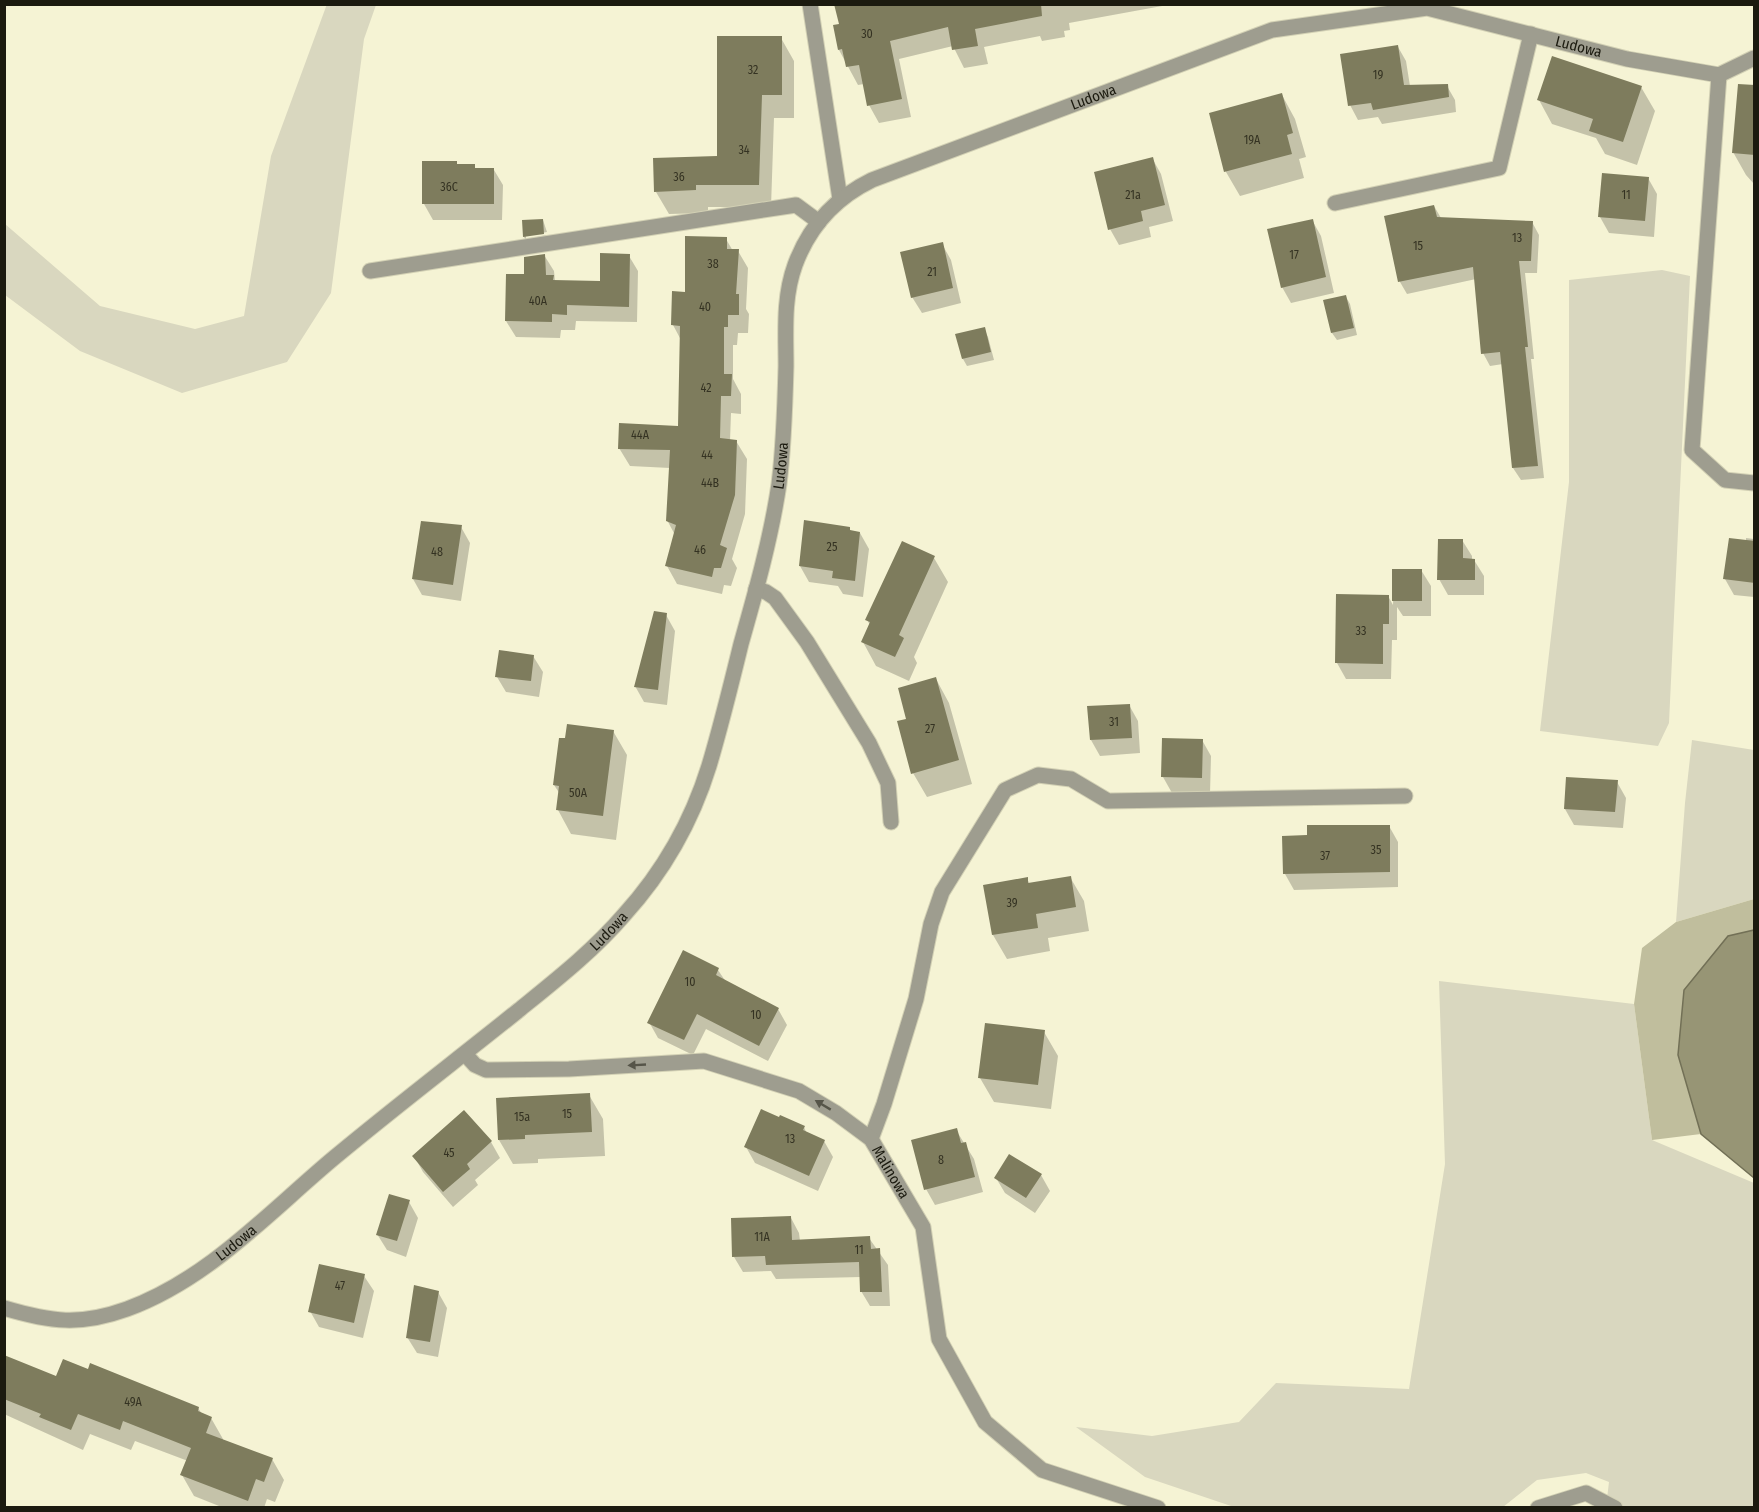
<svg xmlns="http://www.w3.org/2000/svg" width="1759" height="1512" font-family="'Fira Sans Condensed',sans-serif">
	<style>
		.green { fill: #d9d7bf }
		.forest { fill: #c0be9d }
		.water { fill: #979575; stroke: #727056; stroke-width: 1.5 }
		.shadow { fill: #0003 }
		.building { fill: #7e7c5d }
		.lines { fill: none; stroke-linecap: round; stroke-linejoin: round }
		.service-casing { stroke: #d2d0b4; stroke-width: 17 }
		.minor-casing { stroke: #d2d0b4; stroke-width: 17 }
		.service { stroke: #9e9d8f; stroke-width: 15 }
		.minor { stroke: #9e9d8f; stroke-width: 15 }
		.oneway { fill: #565549 }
		.labels { text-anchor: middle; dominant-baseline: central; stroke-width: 4.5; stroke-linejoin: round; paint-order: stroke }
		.number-label { font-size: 12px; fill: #343222 }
		.street-label { font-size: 15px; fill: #1b1a0f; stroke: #fffef8 }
	</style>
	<rect width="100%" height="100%" fill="#f5f3d4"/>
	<path class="green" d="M327,4L376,5L364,39L331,293L287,362L182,393L80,351L5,295V224L100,306L195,329L244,316L271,156Z
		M1662,270L1690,276L1669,723L1658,746L1540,731L1569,482V280Z
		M1692,740L1754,750V899L1676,922L1685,803Z
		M1439,981L1634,1004L1652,1140L1754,1183V1507H1606L1609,1482L1586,1473L1537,1480L1503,1507H1234L1145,1477L1076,1427L1152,1436L1239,1422L1276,1383L1409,1389L1445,1164Z"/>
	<path class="forest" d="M1754,899V930L1728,936L1678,1055L1701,1134L1652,1140L1634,1004L1642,948L1676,922Z"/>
	<path class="water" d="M1754,930V1178L1701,1134L1678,1055L1684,990L1728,936Z"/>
	<path class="shadow" d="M850,4H1173L1069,23L1070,30L1064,31L1065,37L1042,41L1040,36L984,47L988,64L964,68L953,46L899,59L911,117L879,123L869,105L864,84L858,85L839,50L840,25Z
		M781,38L794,61V118H774L771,207H708V213L669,214L656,192L719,157Z
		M1398,47L1406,61L1410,86H1447L1455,100L1456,112L1382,124L1378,117L1358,120L1350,105Z
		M1641,87L1655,111L1637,165L1605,154L1596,138L1552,124L1539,100Z
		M1282,95L1295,119L1306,157L1299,159L1304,178L1240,196L1226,172L1211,114Z
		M1754,108V184L1746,175L1733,152Z
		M1152,158L1161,174L1173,221L1149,227L1151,237L1119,245L1110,229Z
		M458,165H474L476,170H494L503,185L502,220H433L424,204Z
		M1648,178L1657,194L1654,237L1609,233L1600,217Z
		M1434,206L1441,218L1532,222L1539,235L1537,273H1525L1534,359H1531L1544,478L1521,480L1513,468L1503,364L1490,366L1483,353L1476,279L1407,294L1400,282L1385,217Z
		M543,220L547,232L526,236V239L547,235L548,241L528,244L524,237L523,222Z
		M1312,220L1321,236L1334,293L1291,303L1282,287Z
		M726,239L733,251H738L748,268L746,309L749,314L748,333H738L737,345H733V379L741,394V414L731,413L730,441H736L747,459L745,514L732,559L737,568L731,586L724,585L722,594L677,584L667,566L675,535L667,520L670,468L630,466L619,448L679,427L681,340L673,325L687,293Z
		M942,244L951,260L961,303L922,313L912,297Z
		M544,255L554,271L555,281L601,282L629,256L638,271L637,322L576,321L575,330H561L560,338L516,337L506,321L526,276Z
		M1346,297L1350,304L1357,335L1337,340L1332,333Z
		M984,329L988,337L994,360L967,366L963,359Z
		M461,527L470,543L461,601L422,595L413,579Z
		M849,528L851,532L860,533L869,549L863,597L843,594L838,586L809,582L800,566Z
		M1746,538L1754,539V597L1734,595L1725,579L1746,542Z
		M1462,540L1472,556V560H1474L1484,576V595H1448L1439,579Z
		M934,558L948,582L914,657L917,663L909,681L876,666L863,642L870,625L867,620Z
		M1394,570H1421L1431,586V616H1403L1397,607V640H1392L1391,679H1346L1337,663L1388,596L1393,605Z
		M666,615L675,631L667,705L644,702L635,686Z
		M533,656L543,672L539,697L506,692L497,677Z
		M936,679L949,703L972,784L927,797L913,773L908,720Z
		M1129,705L1138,721L1140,753L1100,756L1091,740Z
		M613,731L627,755L616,840L571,834L558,810L560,794L554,785Z
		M1202,740L1211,756L1210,794L1172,793L1163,777Z
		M1617,782L1626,798L1623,828L1574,825L1565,809Z
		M1389,826L1398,842V887L1294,890L1285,874Z
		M1070,877L1084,901L1089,931L1048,938L1050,951L1007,959L993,935L985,886L1027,879L1030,884Z
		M684,952L718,970L726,982L778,1009L787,1025L768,1061L706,1029L693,1055L658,1038L649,1022Z
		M1044,1032L1058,1056L1051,1109L994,1102L980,1078Z
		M589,1095L603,1119L605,1156L538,1159V1163L513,1164L499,1140Z
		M464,1112L491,1142L500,1158L475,1180L478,1185L453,1207L423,1172L414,1156Z
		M780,1119L804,1127L807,1134L824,1141L833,1157L818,1191L755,1163L746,1147Z
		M956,1130L974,1159L983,1192L935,1205L926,1189Z
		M1041,1175L1050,1191L1035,1213L1005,1193L996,1178Z
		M409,1202L418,1218L406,1257L387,1250L377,1234Z
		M791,1218L799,1233L800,1241L869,1238L888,1265L890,1306H870L861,1291V1277L776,1279L771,1271L743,1272L734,1257Z
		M364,1276L374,1291L363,1338L319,1327L310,1311Z
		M438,1292L447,1308L438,1357L417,1353L407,1337Z
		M4,1356L57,1378L198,1408L202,1414L211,1418L223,1439V1441L272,1459L284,1480L275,1502L267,1499L264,1508H224L194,1496L182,1475L188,1461L135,1441L131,1450L90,1434L83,1450L4,1414Z"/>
	<path class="building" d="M834,4H1041L1042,16L975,29L978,46L952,50L948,27L890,41L902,99L867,106L859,65L846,67L842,49L838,50L833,25L839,24Z
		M717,36H782V95H762L759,185H696V190L654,192L653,158L717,156Z
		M1398,45L1404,85L1448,84L1449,97L1373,110L1371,103L1348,106L1340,54Z
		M1552,56L1642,86L1623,142L1589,131L1593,119L1537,100Z
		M1738,84L1755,85V155L1732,153Z
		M1282,93L1293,133L1287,135L1292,154L1224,172L1209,113Z
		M1153,157L1165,205L1141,211L1143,221L1108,230L1094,172Z
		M422,161H457V164H475V168H494V204H422Z
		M1602,173L1649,177L1645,221L1598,217Z
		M1434,205L1437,217L1533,221L1531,261H1519L1528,347H1525L1538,466L1512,468L1500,352L1481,354L1473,267L1398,282L1384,216Z
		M543,219L544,234L523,237L522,220Z
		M1313,219L1326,277L1281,288L1267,229Z
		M685,236L727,237V249H739L736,294H739V315H728V327H724V374H732L731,396H721L720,438L737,440L735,495L720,545L727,548L721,568H714L712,577L665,566L676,525L666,521L670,450L618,449L619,423L678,426L680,326L671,325L672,291L685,292Z
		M943,242L953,288L911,298L900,252Z
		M600,253L630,254L629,307L567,305V315L552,314V322L505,321L506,274H524V257L545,254L546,275H554L553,280L600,281Z
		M1346,295L1354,328L1331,333L1323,300Z
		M985,327L991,352L962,359L955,334Z
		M804,520L850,527V530L860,532L855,581L832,578L833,571L799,566Z
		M421,521L462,525L453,585L412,579Z
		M1729,538L1755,541V583L1723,579Z
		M1438,539H1463V558L1475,559V580H1437Z
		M902,541L935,556L899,635L904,638L895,657L861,642L870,622L865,620Z
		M1392,569H1422V601H1392Z
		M1336,594L1389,595V624H1383V664L1335,663Z
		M654,611L667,613L658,690L634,687Z
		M499,650L534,655L531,681L495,677Z
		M936,677L959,760L911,774L897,721L906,719L898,688Z
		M1130,704L1132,738L1090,740L1087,706Z
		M567,724L614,730L603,816L556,810L559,786L553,785L559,738H565Z
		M1162,738L1203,739L1202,778L1161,777Z
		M1566,777L1618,780L1615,812L1564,809Z
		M1307,825H1390V872L1283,874L1282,836L1307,835Z
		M1071,876L1076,907L1036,914L1038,928L992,935L983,885L1028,877V883Z
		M683,950L719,968L716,975L779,1008L759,1046L697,1014L684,1040L647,1023Z
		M985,1023L1045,1030L1038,1085L978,1078Z
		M590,1093L592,1132L525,1135V1139L498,1140L496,1098Z
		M761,1109L779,1117L780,1115L805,1126L803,1130L825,1140L809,1176L744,1147Z
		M464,1110L492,1141L467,1164L470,1169L443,1192L412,1156Z
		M957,1128L961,1143L966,1142L975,1177L924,1190L911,1140Z
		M1009,1154L1042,1174L1026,1198L994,1178Z
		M389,1194L410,1200L397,1241L376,1235Z
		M791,1216L792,1240L870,1236L871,1249L880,1248L882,1292H860L859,1262L766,1265L765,1256L732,1257L731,1218Z
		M319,1264L365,1274L354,1323L308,1312Z
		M414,1285L439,1291L430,1342L406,1338Z
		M4,1355L56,1376L63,1359L88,1369L90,1363L199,1407L198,1411L212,1417L206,1433L273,1458L264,1482L256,1479L248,1501L180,1475L191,1448L123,1421L120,1430L78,1414L71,1430L39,1417L41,1414L4,1399Z"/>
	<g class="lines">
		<defs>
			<path id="service" d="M810,4L840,199
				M1719,75L1692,450L1725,480L1754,483
				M1335,203L1499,168L1531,34
				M370,271L796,205L819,222
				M756,589L766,592L775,598L807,642L869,743L888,783L891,822
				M871,1139L884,1104L916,999L931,924L942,892L1005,790L1038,775L1071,779L1108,801L1405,796
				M1538,1508L1586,1493L1615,1508"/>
			<g id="minor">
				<path id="s1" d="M465,1054L475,1065L486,1070L569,1069L704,1061L799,1091L836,1113L871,1139L923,1227L939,1339L985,1422L1042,1470L1158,1508"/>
				<path id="s2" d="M4,1308C51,1322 80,1326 127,1309C209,1279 269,1212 335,1157C395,1107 458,1059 519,1010C556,980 593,951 624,915C663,872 692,821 709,766C721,726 731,685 741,644C756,591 771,538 779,484C784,445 785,405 786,366C786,332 783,298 795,265C809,227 835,198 872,180L1272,30L1427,8L1627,59L1719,75L1754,58"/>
			</g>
		</defs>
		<use href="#service" class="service-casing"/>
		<use href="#minor" class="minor-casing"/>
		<use href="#service" class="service"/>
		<use href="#minor" class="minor"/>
	</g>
	<defs><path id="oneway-solid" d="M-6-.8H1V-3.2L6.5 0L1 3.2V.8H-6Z" transform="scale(1.5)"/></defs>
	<g class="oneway">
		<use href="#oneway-solid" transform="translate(637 1065) rotate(177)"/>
		<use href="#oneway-solid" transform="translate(823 1105) rotate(-149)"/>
	</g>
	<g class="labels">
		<g class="number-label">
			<text x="867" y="34">30</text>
			<text x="753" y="70">32</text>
			<text x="1378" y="75">19</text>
			<text x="1252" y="140">19A</text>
			<text x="744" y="150">34</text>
			<text x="679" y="177">36</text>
			<text x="449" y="187">36C</text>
			<text x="1133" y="195">21a</text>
			<text x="1626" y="195">11</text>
			<text x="1517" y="238">13</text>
			<text x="1418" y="246">15</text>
			<text x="1294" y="255">17</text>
			<text x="713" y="264">38</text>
			<text x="932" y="272">21</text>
			<text x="538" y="301">40A</text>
			<text x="705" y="307">40</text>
			<text x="706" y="388">42</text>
			<text x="640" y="435">44A</text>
			<text x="707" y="455">44</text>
			<text x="710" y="483">44B</text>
			<text x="832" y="547">25</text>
			<text x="700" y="550">46</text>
			<text x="437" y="552">48</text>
			<text x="1361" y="631">33</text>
			<text x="1114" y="722">31</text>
			<text x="930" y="729">27</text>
			<text x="578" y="793">50A</text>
			<text x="1376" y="850">35</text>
			<text x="1325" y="856">37</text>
			<text x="1012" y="903">39</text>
			<text x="690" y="982">10</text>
			<text x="756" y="1015">10</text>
			<text x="567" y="1114">15</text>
			<text x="522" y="1117">15a</text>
			<text x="790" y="1139">13</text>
			<text x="449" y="1153">45</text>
			<text x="941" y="1160">8</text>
			<text x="762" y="1237">11A</text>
			<text x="859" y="1250">11</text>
			<text x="340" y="1286">47</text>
			<text x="133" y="1402">49A</text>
		</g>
		<g class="street-label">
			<text stroke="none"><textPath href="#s2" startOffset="2304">Ludowa</textPath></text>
			<text stroke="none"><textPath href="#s2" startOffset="1800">Ludowa</textPath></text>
			<text stroke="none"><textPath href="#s2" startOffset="1244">Ludowa</textPath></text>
			<text stroke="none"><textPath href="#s2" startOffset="740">Ludowa</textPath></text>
			<text stroke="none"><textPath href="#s1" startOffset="470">Malinowa</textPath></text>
			<text stroke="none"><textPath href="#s2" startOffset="254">Ludowa</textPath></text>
		</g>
	</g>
	<rect width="1759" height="1512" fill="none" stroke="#1b1a0f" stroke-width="12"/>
</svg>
